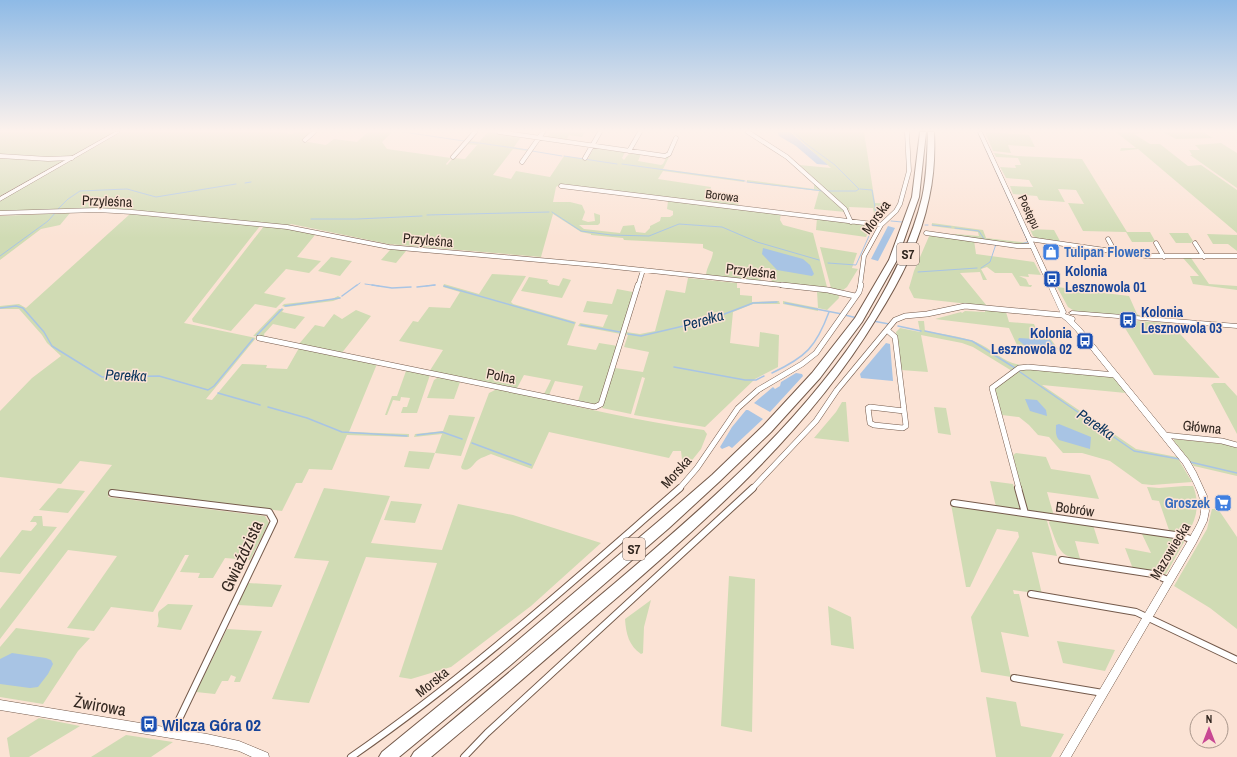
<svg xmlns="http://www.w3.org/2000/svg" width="1237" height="757" font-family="'Archivo Narrow',sans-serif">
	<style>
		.green { fill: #d0dbb4 }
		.water { fill: #a8c4e4 }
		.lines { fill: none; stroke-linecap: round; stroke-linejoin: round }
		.stream-far1 { stroke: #a8c4e4; stroke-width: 1 }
		.stream { stroke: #a8c4e4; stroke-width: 1.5 }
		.minor-far2-casing { stroke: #745a4b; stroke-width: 5 }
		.minor-far1-casing { stroke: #745a4b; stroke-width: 6 }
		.minor-casing { stroke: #745a4b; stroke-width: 8 }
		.tertiary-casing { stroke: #745a4b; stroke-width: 1 }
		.motorway-casing { stroke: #745a4b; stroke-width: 2 }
		.minor-far2 { stroke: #fff; stroke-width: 4 }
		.minor-far1 { stroke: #fff; stroke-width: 5 }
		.minor { stroke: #fff; stroke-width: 6 }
		.tertiary { fill: #fff; fill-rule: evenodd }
		.motorway { fill: #fff; fill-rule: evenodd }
		.labels { text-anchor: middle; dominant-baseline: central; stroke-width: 3; stroke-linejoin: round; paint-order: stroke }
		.far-street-label { font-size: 12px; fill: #31261f; stroke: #fbe3d5 }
		.shield { fill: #fbe3d5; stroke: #6e5f56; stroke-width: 1 }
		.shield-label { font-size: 13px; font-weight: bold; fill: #31261f }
		.street-label { font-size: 14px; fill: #31261f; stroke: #fbe3d5 }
		.shop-label { font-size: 14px; font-weight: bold; fill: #366cbe; stroke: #fbe3d5; text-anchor: start }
		.transit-label { font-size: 14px; font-weight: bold; fill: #164399; stroke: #fbe3d5; text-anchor: start }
		.water-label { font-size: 15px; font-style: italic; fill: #08335c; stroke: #fbe3d5 }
		.near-street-label { font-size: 17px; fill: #31261f; stroke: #fbe3d5 }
		.near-transit-label { font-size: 17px; font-weight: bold; fill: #164399; stroke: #fbe3d5; text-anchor: start }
	</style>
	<rect width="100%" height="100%" fill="#fbe3d5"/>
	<path class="green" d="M0,132H114L70,157L53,158L0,155Z
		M121,132H281L292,134L295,132H312L302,141L326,145L334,139L357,142L368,132H392L382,142L387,149L451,158L446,164L447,165L453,158L465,159L477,145L466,144L469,140L479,142L488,132L521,137L514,147L529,150L527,151L513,149L493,175L511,179L516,171L550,177L564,156L588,159L593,149L596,148L625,152L622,158L624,160C629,153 631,152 641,154L638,161L661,165L663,164L666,158L664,157H669L663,169L744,180V182L663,171L658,179L711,187L708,198L739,201L738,207L559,185L556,187L553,202H570L582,205L585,212L582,220L588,222L595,221L594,213L600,215V223L598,225H579L584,229L620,233L623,226L634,225L636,232L645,233L650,228V226L660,221L661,217H670L673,215V211L667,209L668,201L781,213L780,220L783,225L813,233L827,287L772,283L770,268H759L761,281L706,275C707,266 712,261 713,252L703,248V244L624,240L623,238L591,235V234L581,232L553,214L541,257L388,244L291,224L289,226L106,208L0,212V201Z
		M551,132H585L582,137L569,135L565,142L546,139Z
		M793,132H864L875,203L892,204L878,220L875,219L873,208L849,207L850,211L799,165L831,168L793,134Z
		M985,132L1029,135L1035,147L1008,145L1011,153L993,151Z
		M1116,132H1139L1141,133L1134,134L1150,144H1160L1188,166L1201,165L1237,190V233L1138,149L1120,151L1121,148H1136Z
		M1163,132H1203L1213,138L1176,139Z
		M1221,143L1237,153V188L1190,155H1192L1189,150H1200L1195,145Z
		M994,153L1017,156L1082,159L1127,232H1150L1155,241L1152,242H1132L1126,232L1083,231L1068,203L1084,204L1076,190L1058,189L1065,202L1039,200L1037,196L1013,194L1010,186L1033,187L1029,180L1006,178L1000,167L1016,168L1015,165H1021L1018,158L996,157Z
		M0,157L65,160L0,196Z
		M747,180L814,189V182L846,212L814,209L819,191L747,182Z
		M70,213L60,225L41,229L0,260V216Z
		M130,214L260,226L184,323L256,338L206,399L212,400L242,364L267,365L266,368L287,369L299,348L377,364L349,432L409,434V437L347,435L332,470L309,469L302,483H296L282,511L112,490L108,497L265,516L269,523L250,560L225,558L213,578H198L200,573L180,572L189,555H185L153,612L111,607L94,631L67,628L117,556L68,550L0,639V609L112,465L80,461L61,484L0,477V411L32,378L61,356L47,343L42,335L19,309H0V306L19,304L26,308Z
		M817,218L871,226L866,237L816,230Z
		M932,223L983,230L986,238L1029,243L1017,245L956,236L955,234L979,236L978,232L932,226Z
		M264,226L295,230L315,235L297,257L321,261L309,273L286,269L264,293L286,298L276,308L255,304L231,331L193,322L192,319Z
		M1030,229L1054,230L1060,241L1037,238L1033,236Z
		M1169,233H1188L1193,241L1191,243H1176Z
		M930,234L974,240L976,254L1034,262L1041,275L1028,274L1029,277L1019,276L1026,279L1029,285H1032L1031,287L1020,286L1012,273H995L987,267L981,269L987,280H983L980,272L960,273L987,306L914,298L909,288L914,271Z
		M1207,234L1237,235V251L1228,244H1213Z
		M820,247L857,253L852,268L858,269L847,287L843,290L831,288Z
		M390,250L391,249L406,251L396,263L381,260Z
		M331,257L352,261L340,276L318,271Z
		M1183,258H1191L1209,284L1237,286V290L1193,284L1190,276H1199Z
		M492,274L526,276L511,302L513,304L576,322L567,345L596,350L599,343L618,346L599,403L595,405L578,401L583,386L555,381L549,395L544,394L551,380L524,375L516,390L429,372L443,350L399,341L413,321L418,322L429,307L450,308L460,292L443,287L444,284L479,294Z
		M529,277L548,280L547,282L549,283V284L559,286L563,278L571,280L562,298L521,291Z
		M688,278L737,283V288H740V295L752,296V302L779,301L780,304H753L733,312L730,343L759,347L760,332L779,335L778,367L755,379L705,427L634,415L645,378L642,377L631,414L602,408L615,368L643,372L649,352L624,347L628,335L625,334L626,332L640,334L655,331L666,290L685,293Z
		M1057,287L1129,296L1137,314L1142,317L1076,312L1068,307Z
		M617,289L633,292L621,334L578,326L580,323L603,327L608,315L583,312L587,301L612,304Z
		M817,291L838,293L839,298L827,310L818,308V311L783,304V301L818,308Z
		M338,296L341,298L333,301L286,307L282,306L284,304L332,299Z
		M279,309H284L282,312L305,317L295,329L273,324L264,334L265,337L253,336Z
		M356,310L371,316L341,354L325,350L324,349L299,344L315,325L324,327L334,314L342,319Z
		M985,310L1006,312L1009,322L1034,324L1037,331H1045L1058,349L1017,345L1009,328L935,319L961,312L962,313L965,311L985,312Z
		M1120,320L1169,323L1172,325L1220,378L1154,375Z
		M918,321H924L925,331C942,334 960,336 976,342C992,349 1005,364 1022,365L1012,371L973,347L962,343L921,335L928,372L901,370L896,332L900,328L920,332Z
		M1024,368L1114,377L1126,393L1042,385L1136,449L1177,457L1192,482L1152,485L1142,484L1110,461L1082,453H1063L1049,437L1038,435L1029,425L1019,417L1002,415L994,389L1016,371Z
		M406,371L430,375L417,413H401L403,407H407L410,398L401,397L400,401L393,400L387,415H385L392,396H397Z
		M439,377L460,382L454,399L427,398L434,380Z
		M1214,383H1225L1237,396V434L1211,385Z
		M499,389C567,404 635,421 704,430L707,434L701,449L689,464L682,459L681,451H673L669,458L549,432L532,469L491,454C487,456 482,457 478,460C472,465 470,472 462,469L461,467L489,393L495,390Z
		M842,402H846L849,442L814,438L836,412Z
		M934,407L946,408L951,435L938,433Z
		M449,415L475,417L461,456L435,453L429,469L404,467L409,451L435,453L442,434L414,437L415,434L443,431Z
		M1174,439L1224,444L1237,448V476L1194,466L1174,441Z
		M1016,453L1046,457L1051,469L1090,475L1099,499L1047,492L1054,516L1029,511L1026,508L1013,455Z
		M990,481L1013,484L1020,508L1017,510L996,507Z
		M1184,486H1193C1200,503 1197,518 1188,533L1183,534L1170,533L1159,501L1152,500L1147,487L1159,488Z
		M58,488L85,491L68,513L39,510Z
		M324,488L390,496L371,543L442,550L458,504L513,515L601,543L531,606L451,667L411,679L399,677L437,563L366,557L309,703L272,699L329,561L294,558Z
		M391,501L422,504L415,523L384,520Z
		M951,504L1039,517L1047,521L1057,556L1032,552L1042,594L1013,590L1014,594H1019L1029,637L1001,632L1011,677L981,672L971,617L1019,537L1018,532L997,529L970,587H966Z
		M1212,509H1218L1237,537V629L1210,608L1174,586L1207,529Z
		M34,516H42L43,526L57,527L20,574L0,572V558L22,530L31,531L37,524L36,522H30Z
		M1050,520L1093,525L1099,544L1075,541L1081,562C1076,559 1068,557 1063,553C1056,546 1053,532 1049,523Z
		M1141,532L1183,539L1184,542L1166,574L1133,569L1125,548L1151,553Z
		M729,576L755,579L752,732L721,726Z
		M248,583L282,585L272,607L238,605Z
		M651,600L644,627L643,653L641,654C629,646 626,634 625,619Z
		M168,604L193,605L181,630L157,627C161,619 156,616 159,611Z
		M828,606L851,617L854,649L831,645Z
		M16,628L90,638L78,651L43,704L0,697V647Z
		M227,629L262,631L240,682H234L236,677L231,675L228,681H222L215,694L196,692Z
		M1057,641L1115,650L1105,671L1063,663Z
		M986,697L1016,702L1021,726L1064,734L1051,757H996Z
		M39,718L80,726L29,757H10L7,738Z
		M126,735L173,742L151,757H91Z"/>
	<path class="water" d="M780,132H790L828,165L817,164L796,146L779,136L778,133Z
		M888,226L895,228L878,261L871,259Z
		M763,248L803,259L810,265L814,274L812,276L777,270L762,254Z
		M1019,338L1050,340L1055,347L1024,345L1018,340Z
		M886,343L890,344L893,381L861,378L860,374Z
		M796,373L802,374L803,376L770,412L754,403L773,387L775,389L780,386L781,382Z
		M1025,399L1037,400L1046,410L1047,416L1030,411Z
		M746,410H748L763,419L732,448L729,446L722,449L720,447L732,427Z
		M1059,424L1091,437L1090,449L1059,440C1055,435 1056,431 1056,425Z
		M12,653L46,658L51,660L53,664L48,674L38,687L30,688L0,684V659Z"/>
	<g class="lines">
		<path class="stream-far1" d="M403,132H408
			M794,132L805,143L835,165L859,189L856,191H828
			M410,133L464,141
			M980,136L1028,242L1021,244
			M468,142L478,143
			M479,143L528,150
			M532,151L562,156
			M564,156L617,164
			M622,164L745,181
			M747,182L823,191
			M245,183L251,182
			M860,189L872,190L877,219H880
			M58,209L68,199L80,191L127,189L156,197L236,184
			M552,212L581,231L611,235L649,236L679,224L722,227L757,242L819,260
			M427,215L549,212
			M311,219H357L422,216
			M891,221L902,222
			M925,225H928
			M932,225L951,227
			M955,228L979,231L984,239
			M0,256L48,221L56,212
			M828,263L856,265L873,227
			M981,268L990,262L996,244
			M918,272L977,268
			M365,284L379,286
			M356,286L360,283
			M426,286L435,285"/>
		<path class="stream" d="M372,285L392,288L411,287
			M444,286L574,323
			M417,287L435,285
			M342,296L357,285
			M785,303L842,314
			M285,306L340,298
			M0,308L16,306L23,308L44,332L52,346L102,377L159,376L208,390L214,386L253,339
			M845,315L857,318
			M873,321L889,324
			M581,325L620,332
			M898,326L921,331
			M925,331L972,341L1015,368
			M628,334L641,336L709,320L753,303L777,302
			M257,335L282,309
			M674,367L745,380H756L764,376
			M1020,372L1134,451L1179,459
			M772,373C806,357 816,347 829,312
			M218,393L260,405
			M268,407L307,418L342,432L407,436
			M417,435L442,432L462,439
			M472,443L531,465
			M1190,462L1237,473"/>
		<defs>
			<path id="minor-far2" d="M499,132L665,156L669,154L676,138
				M748,132L787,157L845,209L851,222
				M305,140L314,132
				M629,151L640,132
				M0,156L48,159L72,158
				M453,157L475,132
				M585,158L600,132
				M522,162L543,132
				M561,186L881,225
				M0,213L97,210L132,212L287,227L389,247L596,265L791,286
				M926,233L1017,246H1032
				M1029,239L1146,256H1237
				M1108,239L1115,252
				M1156,243L1164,257
				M1195,243L1204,257
				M638,286L643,270
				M860,286L864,256L881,225L896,211L900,204L909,171L907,132"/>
			<path id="minor-far1" d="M782,285L828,290L855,296
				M887,330L895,337L906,426L903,428L874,425L870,423L868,408L870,407L904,411
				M259,338L595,407L601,404L638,285
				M1164,435L1222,441L1237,445
				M679,489L697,468L738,408L758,390L802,364L816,353L859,292L861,285
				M752,489L816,421L837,390L895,320L905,316L927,314L965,306L1062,315
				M1019,489L992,388L1019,368L1028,367L1115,375"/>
			<path id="minor" d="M1018,488L1025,513
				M112,493L269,512L274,521L172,734
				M954,503L1182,536L1193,540
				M1062,560L1153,574L1168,580
				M1031,594L1136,612L1237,660
				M1014,678L1103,693
				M351,757C467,677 573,581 680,488
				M464,757L487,733L753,488"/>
			<path id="tertiary" d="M115,132H120L0,201V197Z
				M978,132H982L1066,312L1065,314L1074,317L1075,319L1074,321L1080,327L1189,460L1196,472L1207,496L1209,511L1207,521L1196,543L1071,757H1060L1190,537C1193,531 1198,524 1200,517C1205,499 1192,480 1183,464L1076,331L1065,320L1059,315L1060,312Z
				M1072,311L1237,324V328L1070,314L1069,313Z
				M0,700L207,734L239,741L268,753L269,757H252L239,751L207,744L0,710Z"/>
			<path id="motorway" d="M920,132H926L919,197L897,260L862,322L820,378L771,432L720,481L669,528L507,668L399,757H379L382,752L497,658L660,520L712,475L763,426L812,373L855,318L889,260L912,197Z
				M928,132H934C935,154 934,176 929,198C920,242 900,281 876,319C810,428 715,512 620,595C557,649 495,704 431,757H411L414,752C482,696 548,639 615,583C709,503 804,421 870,316C892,279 912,240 922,198C927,176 927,154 928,132Z"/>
		</defs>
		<use href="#minor-far2" class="minor-far2-casing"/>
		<use href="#minor-far1" class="minor-far1-casing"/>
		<use href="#minor" class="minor-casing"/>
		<use href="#tertiary" class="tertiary-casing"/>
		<use href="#motorway" class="motorway-casing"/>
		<use href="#minor-far2" class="minor-far2"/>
		<use href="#minor-far1" class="minor-far1"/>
		<use href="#minor" class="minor"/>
		<use href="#tertiary" class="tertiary"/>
		<use href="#motorway" class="motorway"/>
	</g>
	<linearGradient id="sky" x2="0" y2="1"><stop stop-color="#8ebae6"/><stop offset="0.55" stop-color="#fdf2ec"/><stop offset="1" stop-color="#fdf2ec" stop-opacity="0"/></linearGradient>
	<rect width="1237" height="238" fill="url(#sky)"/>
	<defs>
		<symbol id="shop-square" viewBox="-11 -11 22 22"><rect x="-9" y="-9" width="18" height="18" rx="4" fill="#3f7fe0" stroke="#fbe3d5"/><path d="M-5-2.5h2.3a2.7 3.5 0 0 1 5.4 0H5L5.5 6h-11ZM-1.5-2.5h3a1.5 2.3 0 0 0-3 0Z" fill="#fff"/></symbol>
		<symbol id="bus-square" viewBox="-11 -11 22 22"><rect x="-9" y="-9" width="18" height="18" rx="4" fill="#1a4fb4" stroke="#fbe3d5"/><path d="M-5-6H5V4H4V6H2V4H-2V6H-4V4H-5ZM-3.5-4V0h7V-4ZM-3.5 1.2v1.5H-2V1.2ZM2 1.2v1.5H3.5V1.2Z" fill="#fff"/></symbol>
		<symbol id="supermarket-square" viewBox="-11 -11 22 22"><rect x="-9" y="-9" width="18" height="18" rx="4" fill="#3f7fe0" stroke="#fbe3d5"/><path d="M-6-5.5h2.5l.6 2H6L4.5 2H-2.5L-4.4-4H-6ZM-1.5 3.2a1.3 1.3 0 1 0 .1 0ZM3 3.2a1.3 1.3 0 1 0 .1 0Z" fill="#fff"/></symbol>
	</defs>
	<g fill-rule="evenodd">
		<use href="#shop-square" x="1041" y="242" width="20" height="20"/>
		<use href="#bus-square" x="1042" y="269" width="20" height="20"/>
		<use href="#bus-square" x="1118" y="310" width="20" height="20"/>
		<use href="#bus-square" x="1075" y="331" width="20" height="20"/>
		<use href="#supermarket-square" x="1213" y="493" width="20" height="20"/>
		<use href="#bus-square" x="139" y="714" width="20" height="20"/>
	</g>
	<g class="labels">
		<g class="far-street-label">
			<text transform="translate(722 196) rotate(7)">Borowa</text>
			<text transform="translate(1029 212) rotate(65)">Postępu</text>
		</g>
		<g class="shield">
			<rect x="897" y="243" width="22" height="22" rx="3"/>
			<rect x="623" y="538" width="22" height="22" rx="3"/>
		</g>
		<g class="shield-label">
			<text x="908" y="254">S7</text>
			<text x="634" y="549">S7</text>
		</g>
		<g class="street-label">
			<text transform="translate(107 201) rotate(2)">Przyleśna</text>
			<text transform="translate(876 217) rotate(-54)">Morska</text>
			<text transform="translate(428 240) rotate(5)">Przyleśna</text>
			<text transform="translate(751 271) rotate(6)">Przyleśna</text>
			<text transform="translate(501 376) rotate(11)">Polna</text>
			<text transform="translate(1202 427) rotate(6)">Główna</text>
			<text transform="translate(676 472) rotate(-48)">Morska</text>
			<text transform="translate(1075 509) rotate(8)">Bobrów</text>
			<text transform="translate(1170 551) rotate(-59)">Mazowiecka</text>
			<text transform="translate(432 682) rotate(-39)">Morska</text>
		</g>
		<g class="shop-label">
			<text x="1064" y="252">Tulipan Flowers</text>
			<text x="1210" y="503" text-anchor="end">Groszek</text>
		</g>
		<g class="transit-label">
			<text x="1065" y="271">Kolonia<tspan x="1065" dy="16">Lesznowola 01</tspan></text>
			<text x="1141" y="312">Kolonia<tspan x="1141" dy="16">Lesznowola 03</tspan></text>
			<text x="1072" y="333" text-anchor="end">Kolonia<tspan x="1072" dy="16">Lesznowola 02</tspan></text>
		</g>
		<g class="water-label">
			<text transform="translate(703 320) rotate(-16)">Perełka</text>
			<text transform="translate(126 375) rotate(2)">Perełka</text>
			<text transform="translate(1096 424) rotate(34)">Perełka</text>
		</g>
		<g class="near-street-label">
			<text transform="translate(241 556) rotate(-65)">Gwiaździsta</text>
			<text transform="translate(100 705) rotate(10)">Żwirowa</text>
		</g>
		<g class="near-transit-label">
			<text x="162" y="724">Wilcza Góra 02</text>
		</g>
	</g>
	<g transform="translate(1209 729)"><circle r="19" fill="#fbe3d5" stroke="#aa978c"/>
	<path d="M0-3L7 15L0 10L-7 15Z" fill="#c84893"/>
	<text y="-6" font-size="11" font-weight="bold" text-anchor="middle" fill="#31261f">N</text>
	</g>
</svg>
